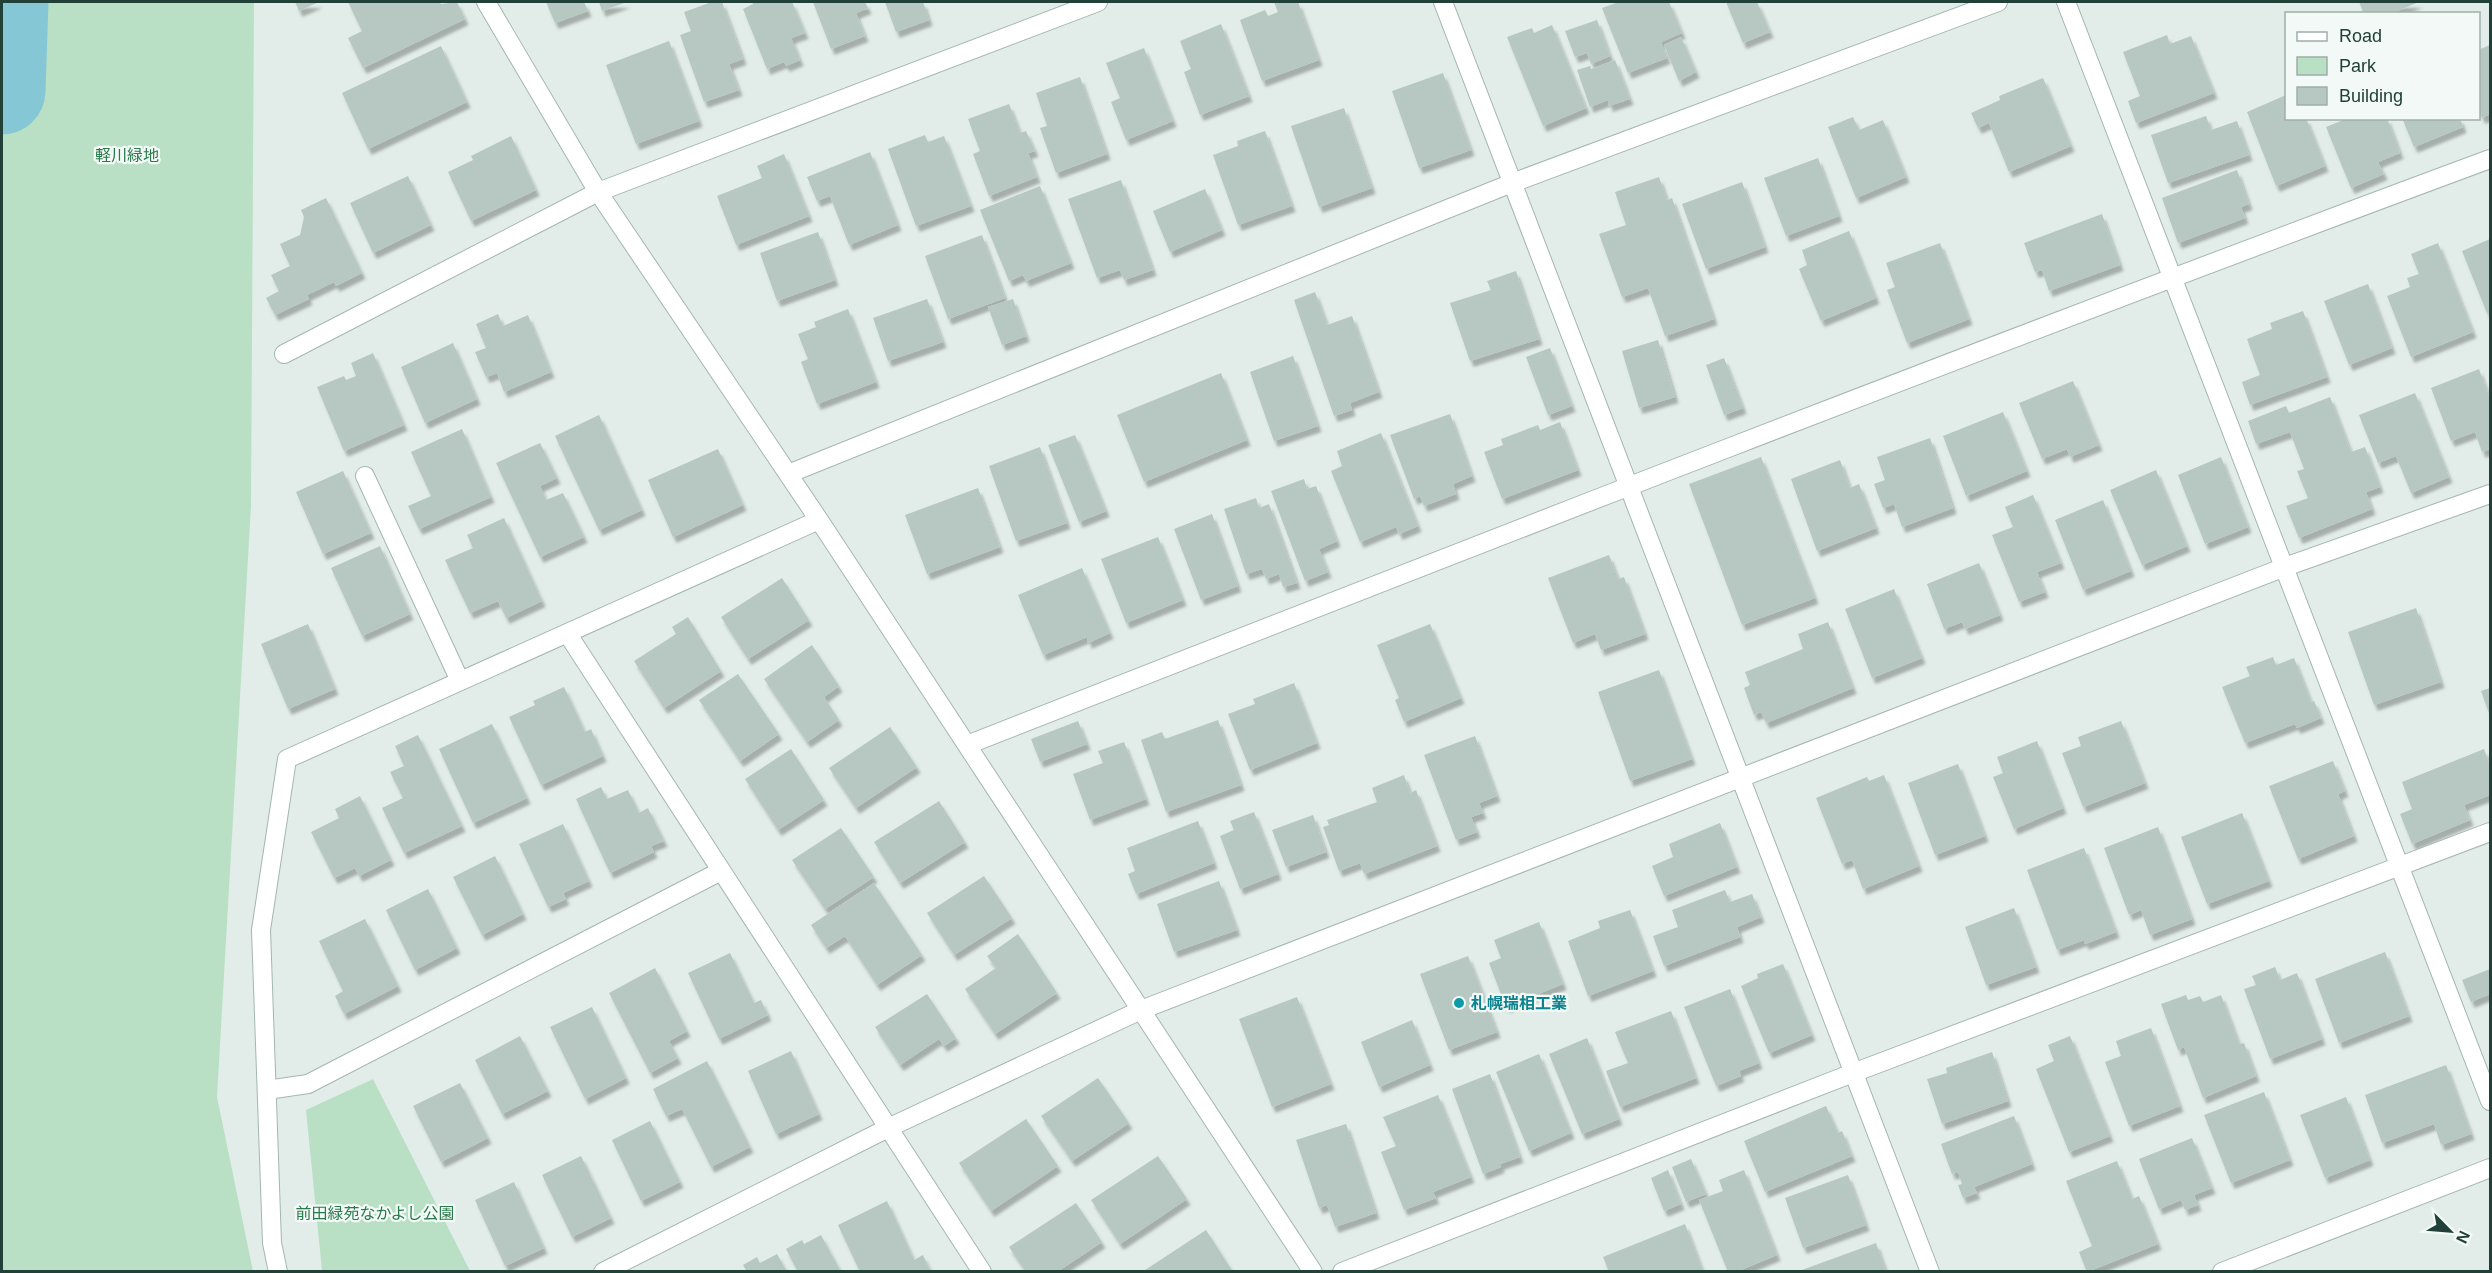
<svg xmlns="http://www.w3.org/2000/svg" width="2492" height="1273" font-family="Helvetica,'Noto Sans JP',sans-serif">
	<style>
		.green { fill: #b9e0c5 }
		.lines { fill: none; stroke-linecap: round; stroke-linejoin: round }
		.river { stroke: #86c7d6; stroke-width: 87 }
		.building { fill: #b7c8c2; filter: url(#shadow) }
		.minor-casing { stroke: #a4b6b0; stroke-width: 20 }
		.minor { stroke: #fff; stroke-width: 18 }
		.culture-dot { fill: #0f9aa8; stroke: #f3f9f6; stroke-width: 2 }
		.labels { text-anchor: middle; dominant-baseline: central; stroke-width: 4.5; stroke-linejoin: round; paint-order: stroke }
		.park-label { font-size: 16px; fill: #287a4a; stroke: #f3f9f6 }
		.culture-label { font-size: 16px; font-weight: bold; fill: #0d838f; stroke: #f3f9f6; text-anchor: start }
	</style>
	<defs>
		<filter id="shadow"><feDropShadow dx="3.5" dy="6" stdDeviation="1.5" flood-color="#0004"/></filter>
	</defs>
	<rect width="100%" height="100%" fill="#e2ede9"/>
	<path class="green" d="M2,2H254L251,506L217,1097L253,1271H2Z
		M373,1079L470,1271H322L306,1110Z"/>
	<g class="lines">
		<path class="river" d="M2,91L5,2"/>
	</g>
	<path class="building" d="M295,2H319L299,11Z
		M348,2H440L441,4L457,2L465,19L363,68L348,38L362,31Z
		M546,2H584L588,11L555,23Z
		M599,2H627L602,11Z
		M712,2H722L743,59L729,64L739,90L704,102L680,35L691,31L684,12Z
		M752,2H792L805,33L791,38L800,60L786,66L784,62L767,69L743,9L753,4Z
		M813,2H865L868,8L856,13L865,36L831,49Z
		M885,2H923L929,20L896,32Z
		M1274,2H1298L1319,60L1262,81L1240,20L1265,10L1268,16L1278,12Z
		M1619,2H1669L1682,33L1661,42L1667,58L1628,73L1602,8Z
		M1726,2H1757L1770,32L1743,43Z
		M2359,2H2419L2390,14H2364Z
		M1597,20L1610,56L1591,64L1587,53L1575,57L1565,31Z
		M1221,24L1249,96L1200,115L1184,72L1191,69L1180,41Z
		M1552,25L1586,108L1543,126L1507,37L1532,28L1534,33Z
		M2167,35L2170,44L2191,36L2214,93L2136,123L2128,101L2140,96L2123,52Z
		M1681,37L1696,72L1679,81L1664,45Z
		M669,41L699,121L636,144L606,65Z
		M2490,45V114L2482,118L2478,110V50Z
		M441,46L467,102L368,149L342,93Z
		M1144,48L1173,121L1126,140L1111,102L1120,98L1106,63Z
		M1615,60L1630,99L1609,106L1608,100L1590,107L1577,70L1590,66L1591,69Z
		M1443,73L1471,150L1419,168L1392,91Z
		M1080,77L1107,154L1056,173L1040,128L1047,126L1036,93Z
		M2043,78L2071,146L2009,172L1989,123L1978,128L1971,113L2000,100L1999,96Z
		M2286,95V118H2306L2325,166L2276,186L2247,112Z
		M1009,104L1020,133L1026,131L1035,151L1028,153L1037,177L989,196L973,154L980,151L968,119Z
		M1344,108L1372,188L1319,207L1291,126Z
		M2206,116L2211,130L2237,121L2249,155L2168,183L2151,135Z
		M1853,117L1859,130L1883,120L1906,177L1856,198L1828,127Z
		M2348,118H2387L2400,153L2378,162L2384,174L2351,188L2326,127Z
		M2402,118H2460L2463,127L2414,147Z
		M1265,131L1292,206L1238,225L1213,155L1238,146L1237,141Z
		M925,135L928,142L944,136L971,206L916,226L888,149Z
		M511,136L536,190L471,221L448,172L473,160L471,156Z
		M870,152L898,225L849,245L830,196L817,201L807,177Z
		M784,154L809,216L736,245L717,196L762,178L757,166Z
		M1818,158L1839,216L1786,236L1764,178Z
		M2237,170L2249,204L2241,207L2245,218L2178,243L2162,198Z
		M408,176L431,225L373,253L350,203Z
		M1659,177L1667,200L1672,198L1714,319L1665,336L1648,288L1622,297L1599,234L1626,225L1615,192Z
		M1121,180L1153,270L1124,280L1120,270L1097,278L1068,199Z
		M1742,182L1765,247L1706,269L1682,204Z
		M1040,186L1071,263L1026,281L1023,275L1009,281L980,210Z
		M1205,189L1222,230L1170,252L1153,211Z
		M326,198L362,273L336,286L334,282L307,295L309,299L275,315L266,298L279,291L271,275L290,266L280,244L300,235L304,217L301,210Z
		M2102,214L2120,265L2049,291L2042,270L2035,272L2024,243Z
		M1849,231L1876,298L1821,321L1799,269L1807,265L1802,250Z
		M818,232L835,280L777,301L760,253Z
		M982,235L1005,298L948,319L925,256Z
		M2490,239V312L2487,313L2462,251Z
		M1940,243L1969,319L1907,343L1887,290L1895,287L1886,263Z
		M2438,243L2473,332L2411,357L2387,296L2410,287L2407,278L2419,274L2411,254Z
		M1516,271L1539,339L1470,361L1450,303L1491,290L1487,281Z
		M2368,284L2392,348L2349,365L2324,301Z
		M1315,292L1327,325L1352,316L1379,392L1350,403L1352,410L1334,416L1294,300Z
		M927,299L943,342L888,361L873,318Z
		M1013,299L1026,336L1002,345L988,307Z
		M848,309L876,382L817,404L801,362L808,359L798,334L816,327L814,322Z
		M2303,311L2327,377L2250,405L2242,382L2260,375L2247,339L2272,329L2270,323Z
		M498,314L503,326L528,315L551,372L504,392L497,373L486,377L475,352L486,348L476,324Z
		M1658,340L1675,397L1639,408L1622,351Z
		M453,343L477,399L425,423L401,367Z
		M1550,348L1572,406L1548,415L1526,357Z
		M373,353L404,425L344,451L317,387L344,376L346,380L356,376L351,363Z
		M1293,356L1318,426L1274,441L1250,372Z
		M1724,358L1743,408L1724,415L1706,365Z
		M2479,369L2490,399V449L2482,452L2475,432L2451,441L2431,388Z
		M1221,373L1247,440L1144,482L1117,415Z
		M2073,381L2099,445L2070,457L2067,449L2042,459L2019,403Z
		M2415,393L2449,477L2411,493L2396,456L2378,463L2359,415Z
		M2330,397L2351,452L2365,447L2380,487L2366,492L2372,509L2299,538L2286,506L2308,498L2297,471L2304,469L2290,432L2256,444L2248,421L2286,406L2289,413Z
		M2003,412L2027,471L1966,496L1943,436Z
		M1450,414L1472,476L1453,484L1456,494L1424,506L1420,496L1414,499L1390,435Z
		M599,415L642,510L599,530L555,436Z
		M1560,422L1578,470L1502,499L1484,452L1503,445L1501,439L1538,425L1540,430Z
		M462,429L491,497L419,529L408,506L431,496L411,452Z
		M1381,433L1418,526L1399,534L1396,527L1360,542L1331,471L1342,466L1337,451Z
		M1075,435L1106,511L1079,522L1048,445Z
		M1930,438L1953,508L1902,527L1894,504L1883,508L1874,484L1885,480L1877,457Z
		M540,443L557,478L540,486L546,500L563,493L584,537L540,557L496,463Z
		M1040,447L1067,523L1016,541L989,466Z
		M718,449L743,505L673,537L648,480Z
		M1761,457L1815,598L1742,625L1689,484Z
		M2221,457L2248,527L2205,544L2178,475Z
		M1840,460L1850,488L1859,484L1876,528L1817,551L1791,479Z
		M2156,470L2187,546L2142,565L2110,490Z
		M343,471L371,533L323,554L296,492Z
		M1304,479L1307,489L1316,486L1337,541L1319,549L1328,572L1305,581L1271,491Z
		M978,488L1000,547L927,574L905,515Z
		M2033,495L2061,563L2037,572L2045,592L2019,602L1992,535L2013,527L2005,507Z
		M1256,498L1259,508L1269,504L1297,583L1283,587L1279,574L1266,579L1262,569L1246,574L1224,509Z
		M2103,500L2131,571L2083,590L2055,520Z
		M1212,514L1238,586L1201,600L1174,529Z
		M504,518L542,601L506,618L498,601L470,613L445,560L473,548L467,535Z
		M1158,537L1183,600L1126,623L1101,559Z
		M380,546L410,614L362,636L331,568Z
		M1609,555L1618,579L1624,577L1645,634L1601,650L1595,634L1573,643L1548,578Z
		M1979,563L2000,615L1965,629L1962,622L1944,629L1927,584Z
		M1082,568L1110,633L1088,643L1087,637L1043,655L1018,595Z
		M782,578L809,620L748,659L721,617Z
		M1894,589L1922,658L1872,678L1845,609Z
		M2416,608L2441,682L2374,705L2348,632Z
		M688,617L721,671L664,708L634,661L676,634L672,627Z
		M1828,622L1853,688L1766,723L1761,712L1754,715L1744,688L1750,685L1745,672L1803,649L1798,634Z
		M308,624L335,689L288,709L261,644Z
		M1430,624L1461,698L1404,722L1395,700L1399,698L1377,645Z
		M812,645L839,686L824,697L839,720L807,742L764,679Z
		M2273,657L2276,665L2294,658L2311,702L2314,701L2321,718L2297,728L2295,724L2245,743L2222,687L2250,676L2246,667Z
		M1659,670L1692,759L1630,781L1598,692Z
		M738,674L779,734L740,761L699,700Z
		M1294,683L1317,743L1250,770L1228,714L1255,704L1253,699Z
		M564,687L585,732L591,729L603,756L541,785L509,717L535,705L533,701Z
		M2490,688V716L2481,691Z
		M1218,720L1241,785L1166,812L1141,740L1162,732L1165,739Z
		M1078,721L1087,744L1040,762L1031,739Z
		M2121,721L2145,783L2083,807L2062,753L2081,746L2078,737Z
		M492,724L527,798L473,823L439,749Z
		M890,727L917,767L856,808L829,768Z
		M418,735L462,826L404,853L382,808L403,798L390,772L404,766L395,746Z
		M1475,736L1497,796L1479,803L1483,813L1471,817L1477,832L1456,840L1424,755Z
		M2037,741L2063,808L2014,829L1993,777L2003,773L1997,757Z
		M1124,742L1146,799L1090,820L1073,774L1103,763L1098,751Z
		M791,749L824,800L778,830L745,779Z
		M2484,749L2490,766V795L2464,805L2470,820L2412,844L2400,814L2412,809L2402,782Z
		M2333,761L2345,791L2338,794L2354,836L2298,859L2269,786Z
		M1958,764L1985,836L1935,855L1908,783Z
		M1404,775L1410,793L1416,790L1437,846L1364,874L1360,863L1339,871L1323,827L1329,825L1327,820L1377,802L1372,788Z
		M1884,775L1919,866L1863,889L1852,860L1842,864L1816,798L1867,777L1869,781Z
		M601,787L607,799L628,790L639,813L648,808L664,841L651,846L654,852L610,873L576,799Z
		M360,796L391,860L359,876L355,868L334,878L311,832L339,818L335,809Z
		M939,801L965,842L900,883L874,842Z
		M1254,812L1278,874L1240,889L1220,836L1234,830L1230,821Z
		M2242,813L2269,881L2207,904L2181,837Z
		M1313,815L1326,852L1286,867L1272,830Z
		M1198,821L1214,863L1136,894L1128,874L1135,871L1127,848Z
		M1720,823L1737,867L1664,896L1652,866L1673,857L1669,844Z
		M563,824L589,881L563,893L566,899L548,907L519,844Z
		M2158,827L2192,919L2150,935L2141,910L2129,915L2104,848Z
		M841,828L874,877L825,909L792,860Z
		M2084,848L2116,932L2085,944L2084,940L2057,950L2027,870Z
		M495,856L523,914L482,935L453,877Z
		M984,876L1012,918L954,955L927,913Z
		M1219,881L1237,930L1174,952L1157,904Z
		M874,883L922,955L877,985L845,936L826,948L811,925Z
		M428,889L457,948L415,970L386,910Z
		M1725,890L1730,902L1752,894L1761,917L1737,927L1740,937L1664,966L1653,936L1678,927L1672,910Z
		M2014,908L2036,967L1986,985L1965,927Z
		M1630,910L1653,971L1588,996L1568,941L1600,928L1598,921Z
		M365,919L398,986L344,1014L335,996L343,991L319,941Z
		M1539,922L1563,984L1506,1007L1489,963L1501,958L1494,940Z
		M1018,934L1057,993L995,1034L965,989L996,968L987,956Z
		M2385,952L2409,1016L2339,1043L2315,979Z
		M730,953L754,1003L761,1000L768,1015L719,1039L688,973Z
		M1468,956L1497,1032L1449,1050L1420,974Z
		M1783,964L1812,1035L1769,1053L1741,986L1758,978L1757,974Z
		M2275,967L2280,980L2297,973L2322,1039L2270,1059L2244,989L2256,985L2252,976Z
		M655,968L687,1031L669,1041L678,1058L650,1073L609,993Z
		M2490,969V994L2471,1002L2462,980Z
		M1730,989L1759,1063L1739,1071L1741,1076L1716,1086L1684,1007Z
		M927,994L956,1038L944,1046L939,1039L900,1065L875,1027Z
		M2186,995L2188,1000L2200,996L2203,1002L2221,995L2239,1044L2244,1043L2256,1076L2203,1098L2184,1047L2178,1050L2161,1004Z
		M1297,997L1331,1084L1272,1107L1239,1019Z
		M592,1007L626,1078L585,1099L550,1027Z
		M1671,1011L1696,1078L1620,1107L1606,1071L1628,1063L1615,1032Z
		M1412,1020L1430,1065L1379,1087L1361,1042Z
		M2151,1028L2180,1106L2129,1126L2105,1062L2121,1056L2116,1041Z
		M520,1036L548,1091L502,1114L475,1060Z
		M2070,1036L2110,1136L2069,1152L2036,1069L2054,1061L2048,1045Z
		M1587,1038L1619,1119L1582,1134L1549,1054Z
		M791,1051L819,1114L776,1134L748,1071Z
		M1992,1052L2008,1101L1942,1124L1927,1079L1947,1073L1946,1068Z
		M1539,1054L1571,1133L1529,1151L1496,1072Z
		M707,1061L750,1147L711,1167L682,1109L666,1116L653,1089Z
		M2446,1065L2471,1134L2441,1145L2434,1124L2382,1143L2365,1095Z
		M1490,1074L1520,1157L1500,1164L1501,1167L1483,1174L1452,1089Z
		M1098,1078L1129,1123L1072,1161L1041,1116Z
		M460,1083L488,1138L441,1162L413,1106Z
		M2264,1092L2290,1160L2231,1183L2204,1115Z
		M1438,1095L1471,1177L1433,1192L1436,1198L1404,1210L1381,1152L1396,1146L1383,1117Z
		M2346,1097L2370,1160L2325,1178L2300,1115Z
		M1826,1106L1838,1133L1842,1131L1852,1156L1765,1192L1744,1141Z
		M2014,1116L2032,1164L1974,1187L1977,1193L1963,1198L1958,1185L1962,1184L1958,1172L1952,1174L1941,1144Z
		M1026,1119L1058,1166L991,1211L959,1163Z
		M650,1121L680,1182L641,1201L612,1140Z
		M1346,1124L1376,1213L1335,1227L1327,1205L1319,1208L1296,1140Z
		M2192,1138L2212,1188L2194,1195L2198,1205L2185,1210L2181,1200L2159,1209L2139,1159Z
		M581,1156L611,1218L572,1237L542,1175Z
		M1158,1156L1187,1199L1120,1244L1091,1200Z
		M1691,1159L1706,1194L1686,1202L1672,1167Z
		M2117,1161L2132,1199L2139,1196L2158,1244L2087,1272L2079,1252L2092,1246L2066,1181Z
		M1668,1170L1681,1204L1664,1211L1651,1178Z
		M1744,1170L1777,1255L1736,1272H1728L1699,1200L1723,1191L1719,1180Z
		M1848,1175L1866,1225L1803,1248L1785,1198Z
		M514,1182L544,1248L505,1266L475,1200Z
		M887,1201L914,1260L923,1255L931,1272H860L838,1225Z
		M1076,1203L1102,1242L1057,1272H1026L1009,1247Z
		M1685,1224L1703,1272H1609L1603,1257Z
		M1206,1230L1233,1272H1142Z
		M821,1235L841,1272H798L786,1249L802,1240L804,1244Z
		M1876,1243L1886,1272H1799V1271Z
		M777,1254L787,1272H747L743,1265L757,1257L760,1263Z"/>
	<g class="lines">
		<defs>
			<path id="minor" d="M486,2L598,192L819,520L1313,1272
				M1443,2L1930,1272
				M2066,2L2490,1101
				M284,354L598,192L1098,2
				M788,474L1512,183L1998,2
				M365,476L460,681
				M567,633L982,1272
				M967,745C1474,546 1980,348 2490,159
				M267,1090L308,1084L721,871
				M278,1272L272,1243L261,930L287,759L819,520
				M603,1272L888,1128L1141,1010L2285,567L2490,494
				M1342,1272L1853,1073L2490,832
				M2222,1272L2490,1168"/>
		</defs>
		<use href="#minor" class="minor-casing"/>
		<use href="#minor" class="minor"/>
	</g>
	<circle class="culture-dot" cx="1459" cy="1003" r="6"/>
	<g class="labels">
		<g class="park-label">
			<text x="127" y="155">軽川緑地</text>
			<text x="375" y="1213">前田緑苑なかよし公園</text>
		</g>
		<g class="culture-label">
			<text x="1471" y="1003">札幌瑞相工業</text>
		</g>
	</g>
	<rect width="2492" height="1273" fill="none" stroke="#204038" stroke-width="6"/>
	<rect x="2285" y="12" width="195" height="108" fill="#f3f9f6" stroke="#9fafaa" stroke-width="1.5"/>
	<rect x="2297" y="32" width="30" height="9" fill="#ffffff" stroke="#9fafaa" stroke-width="1.5"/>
	<text x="2339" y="42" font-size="18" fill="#204038">Road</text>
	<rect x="2297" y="57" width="30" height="18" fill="#b9e0c5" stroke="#9fafaa" stroke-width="1.5"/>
	<text x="2339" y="72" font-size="18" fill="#204038">Park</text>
	<rect x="2297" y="87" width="30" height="18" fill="#b7c8c2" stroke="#9fafaa" stroke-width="1.5"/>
	<text x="2339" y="102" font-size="18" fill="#204038">Building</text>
	<g transform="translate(2450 1231) rotate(115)" stroke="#f3f9f6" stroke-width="4.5" paint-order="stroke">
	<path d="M0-4.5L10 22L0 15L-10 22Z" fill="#204038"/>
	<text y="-9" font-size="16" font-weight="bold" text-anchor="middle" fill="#204038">N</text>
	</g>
</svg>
